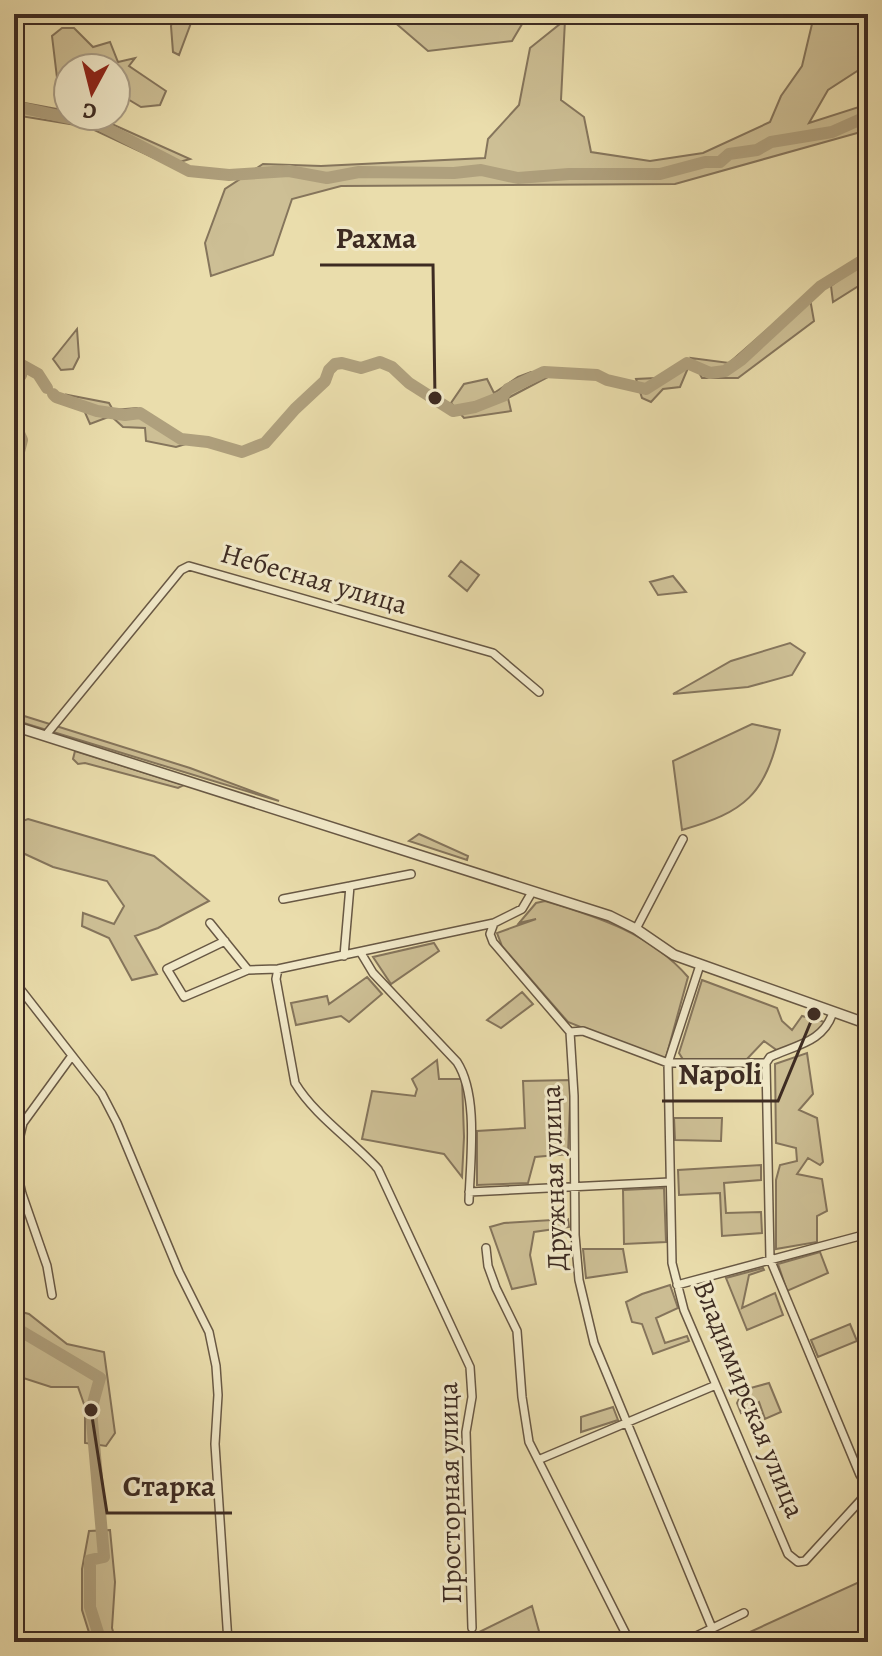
<svg xmlns="http://www.w3.org/2000/svg" width="882" height="1656" font-family="Alegreya,serif">
	<style>
		.green { fill: #cdbf95; stroke: #85755c; stroke-width: 2 }
		.lines { fill: none; stroke-linecap: round; stroke-linejoin: round }
		.river { stroke: #afa07d; stroke-width: 12 }
		.minor-casing { stroke: #685844; stroke-width: 10 }
		.tertiary-casing { stroke: #685844; stroke-width: 12 }
		.minor { stroke: #f1e9c9; stroke-width: 7 }
		.tertiary { stroke: #f1e9c9; stroke-width: 9 }
		.labels { text-anchor: middle; dominant-baseline: central; stroke-width: 6; stroke-linejoin: round; paint-order: stroke }
		.street-label { font-size: 28px; fill: #3d2b22; stroke: #f1e9c9 }
		.leader { fill: none; stroke: #3d2b22; stroke-width: 3 }
		.callout-dot { fill: #3d2b22; stroke: #f1e9c9; stroke-width: 3 }
		.callout-label { font-size: 30px; text-anchor: middle; font-weight: bold; fill: #3d2b22; stroke: #f1e9c9; stroke-width: 6; stroke-linejoin: round; paint-order: stroke }
	</style>
	<rect width="100%" height="100%" fill="#eaddac"/>
	<filter id="stains"><feTurbulence type="fractalNoise" baseFrequency=".0025" numOctaves="4"/><feColorMatrix values="0 0 0 0 .2 0 0 0 0 .09 0 0 0 0 .02 0 0 0 .5 -.17"/></filter>
	<radialGradient id="worn" r=".72"><stop offset=".6" stop-color="#630" stop-opacity="0"/><stop offset="1" stop-color="#630" stop-opacity=".3"/></radialGradient>
	<path class="green" d="M174,14L194,15L179,55L173,52L171,26Z
		M385,14H528L512,41L428,51Z
		M809,14H838L841,18L848,14H868V64L828,90L809,123L868,104V130L675,184L341,186L292,199L273,255L211,276L205,243L225,189L263,164L321,166L485,158L488,139L519,105L530,48L565,20L561,100L584,117L591,152L650,161L703,153L770,122L781,96L802,66L812,24Z
		M62,28H74L93,47L110,42L118,62L135,58L129,66L166,91L160,105L141,107L116,92V68H68V88L58,86L52,36Z
		M14,101L68,111V116H94L190,159L169,165L88,127L14,115Z
		M868,257V280L833,302L831,286Z
		M809,293L814,321L738,378H702L691,358L729,363Z
		M77,329L79,357L73,369L61,370L53,359Z
		M676,366L688,368L680,387L663,389L651,402L642,398L636,379L656,378Z
		M531,372L548,377L508,398L511,411L464,418L451,403L464,384L487,379L494,393L518,377Z
		M68,395L109,403L113,410L137,408L162,430L186,444L176,447L146,441L145,428L123,427L111,416L90,424L84,410Z
		M461,561L479,575L467,591L449,576Z
		M673,576L686,592L658,595L650,582Z
		M790,643L805,653L792,675L748,687L673,694L731,661Z
		M21,715L190,768L279,801L14,720V716Z
		M752,724L780,730C765,795 745,812 682,830L673,761Z
		M75,751L184,785L178,788L85,763L78,764L73,759Z
		M28,819L154,856L209,901L158,928L135,936L157,974L132,980L109,938L82,926L83,913L114,924L124,906L107,881L53,867L14,849V824Z
		M419,834L468,856L467,860L409,841Z
		M545,901C599,917 651,934 688,977L665,1061L568,1022L502,946L497,933L536,919L519,923L536,903Z
		M434,943L439,951L391,984L373,957Z
		M367,977L382,994L349,1022L341,1016L296,1025L291,1003L327,996L329,1004Z
		M702,980L777,1008L782,1021L792,1030L802,1016L829,1023L820,1035L778,1051L764,1041L746,1060L684,1061L679,1053Z
		M522,992L533,1004L501,1028L487,1020Z
		M807,1053L813,1094L799,1110L817,1118L823,1162L820,1165L808,1158L797,1174L822,1179L827,1211L817,1216V1242L776,1249V1180L780,1165L797,1161L796,1148L776,1143L775,1064Z
		M437,1060L439,1079H462L464,1137L462,1177L444,1154L362,1139L372,1091L415,1096L417,1089L412,1079Z
		M571,1080L568,1154L535,1157L528,1183L477,1185V1131L525,1128L523,1081Z
		M674,1118H722L721,1141L675,1140Z
		M761,1165V1180L724,1183L726,1213L761,1212L762,1233L722,1236L720,1193L679,1195L678,1170Z
		M664,1188L666,1242L624,1244L623,1190Z
		M568,1219L569,1227L534,1232L530,1255L536,1284L512,1289L490,1227L504,1223Z
		M583,1249H623L627,1272L586,1278Z
		M820,1252L828,1273L787,1291L778,1264Z
		M763,1268L764,1270L749,1275L742,1308L775,1293L783,1315L747,1330L726,1278Z
		M670,1285L678,1308L656,1318L665,1343L687,1336L689,1341L653,1354L642,1324L632,1322L626,1302L642,1294Z
		M14,1310L29,1314L67,1344L104,1352L115,1433L106,1446L85,1443V1407L78,1387H51L14,1375Z
		M850,1324L857,1341L818,1357L811,1340Z
		M769,1383L781,1412L765,1419L759,1402L741,1413L737,1403L743,1390Z
		M613,1407L618,1420L581,1432V1417Z
		M110,1530L115,1582L112,1628L116,1642H92L82,1610V1569L89,1531Z
		M868,1578V1642H728Z
		M532,1606L542,1642H459Z"/>
	<g class="lines">
		<path class="river" d="M14,106L100,125L189,171L229,175L289,171L327,178L359,172L454,173L481,170L518,178L569,174H660L705,162H720L729,154L757,150L771,142L832,132L868,116
			M14,386L21,375L17,367L20,364L38,374L47,388
			M14,394V400
			M53,394L56,397L97,411L125,415L140,413L181,439L208,442L242,452L265,443L295,409L325,381L329,370L335,364L342,363L361,368L380,362L392,367L409,383L453,411L475,407L503,396L508,389L544,372L597,375L607,380L646,389L687,363L710,373L725,371L741,360L821,286L868,257
			M14,422L22,440L14,471
			M14,1327L100,1378L91,1410L104,1557L90,1560V1607L101,1642"/>
		<defs>
			<path id="minor" d="M45,736L181,570L189,566L493,653L539,692
				M283,899L350,886
				M210,923L248,970L278,969L494,923L522,909L532,892
				M494,923L490,934L493,942L570,1032L574,1096L575,1235L579,1280L594,1343L712,1628
				M636,929L683,839
				M225,941L167,969L184,997L248,970
				M361,953L373,973L457,1062C479,1096 470,1161 469,1201
				M344,956L350,886L411,874
				M278,969L276,979L295,1083C315,1116 352,1140 378,1169L470,1367L472,1397L466,1432L472,1628
				M14,981L102,1094L117,1123L179,1272L209,1332L216,1366L218,1395L215,1444L228,1642
				M864,1023L868,1237
				M570,1032L583,1031L668,1063H766L770,1259L860,1475L868,1488L860,1501L805,1561L798,1562L788,1554L684,1310L672,1263L668,1063L700,965
				M766,1063L770,1057C796,1045 824,1042 833,1012
				M469,1192L670,1182
				M486,1248L488,1266L496,1288L517,1331L522,1397L529,1442L630,1642
				M677,1285L867,1234
				M52,1295L47,1266L22,1194L16,1168V1152L23,1123L71,1057
				M538,1460L716,1385
				M684,1642L744,1613"/>
			<path id="tertiary" d="M14,726L610,916L636,929L674,955L868,1024"/>
		</defs>
		<use href="#minor" class="minor-casing"/>
		<use href="#tertiary" class="tertiary-casing"/>
		<use href="#minor" class="minor"/>
		<use href="#tertiary" class="tertiary"/>
	</g>
	<g class="labels">
		<g class="street-label">
			<text transform="translate(314 579) rotate(16)">Небесная улица</text>
			<text transform="translate(554 1178) rotate(-92)">Дружная улица</text>
			<text transform="translate(749 1399) rotate(68)">Владимирская улица</text>
			<text transform="translate(450 1493) rotate(-91)">Просторная улица</text>
		</g>
	</g>
	<path class="leader" d="M435 398L433 265H320M814 1014L778 1101H662M91 1410L107 1513H232"/>
	<g class="callout-dot">
		<circle cx="435" cy="398" r="8"/>
		<circle cx="814" cy="1014" r="8"/>
		<circle cx="91" cy="1410" r="8"/>
	</g>
	<g class="callout-label">
		<text x="376" y="248">Рахма</text>
		<text x="720" y="1084">Napoli</text>
		<text x="169" y="1496">Старка</text>
	</g>
	<rect width="882" height="1656" fill="none" stroke="#eaddac" stroke-width="48"/>
	<rect x="16" y="16" width="850" height="1624" fill="none" stroke="#3d2b22" stroke-width="4"/>
	<rect x="24" y="24" width="834" height="1608" fill="none" stroke="#3d2b22" stroke-width="2"/>
	<g transform="translate(92 92) rotate(187)"><circle r="38" fill="#f1e9c9" stroke="#a99d86" stroke-width="2"/>
	<path d="M0-6L14 30L0 20L-14 30Z" fill="#8f2418"/>
	<text y="-12" font-size="22" font-weight="bold" text-anchor="middle" fill="#3d2b22">С</text>
	</g>
	<rect width="100%" height="100%" filter="url(#stains)"/>
	<rect width="100%" height="100%" fill="url(#worn)"/>
</svg>
